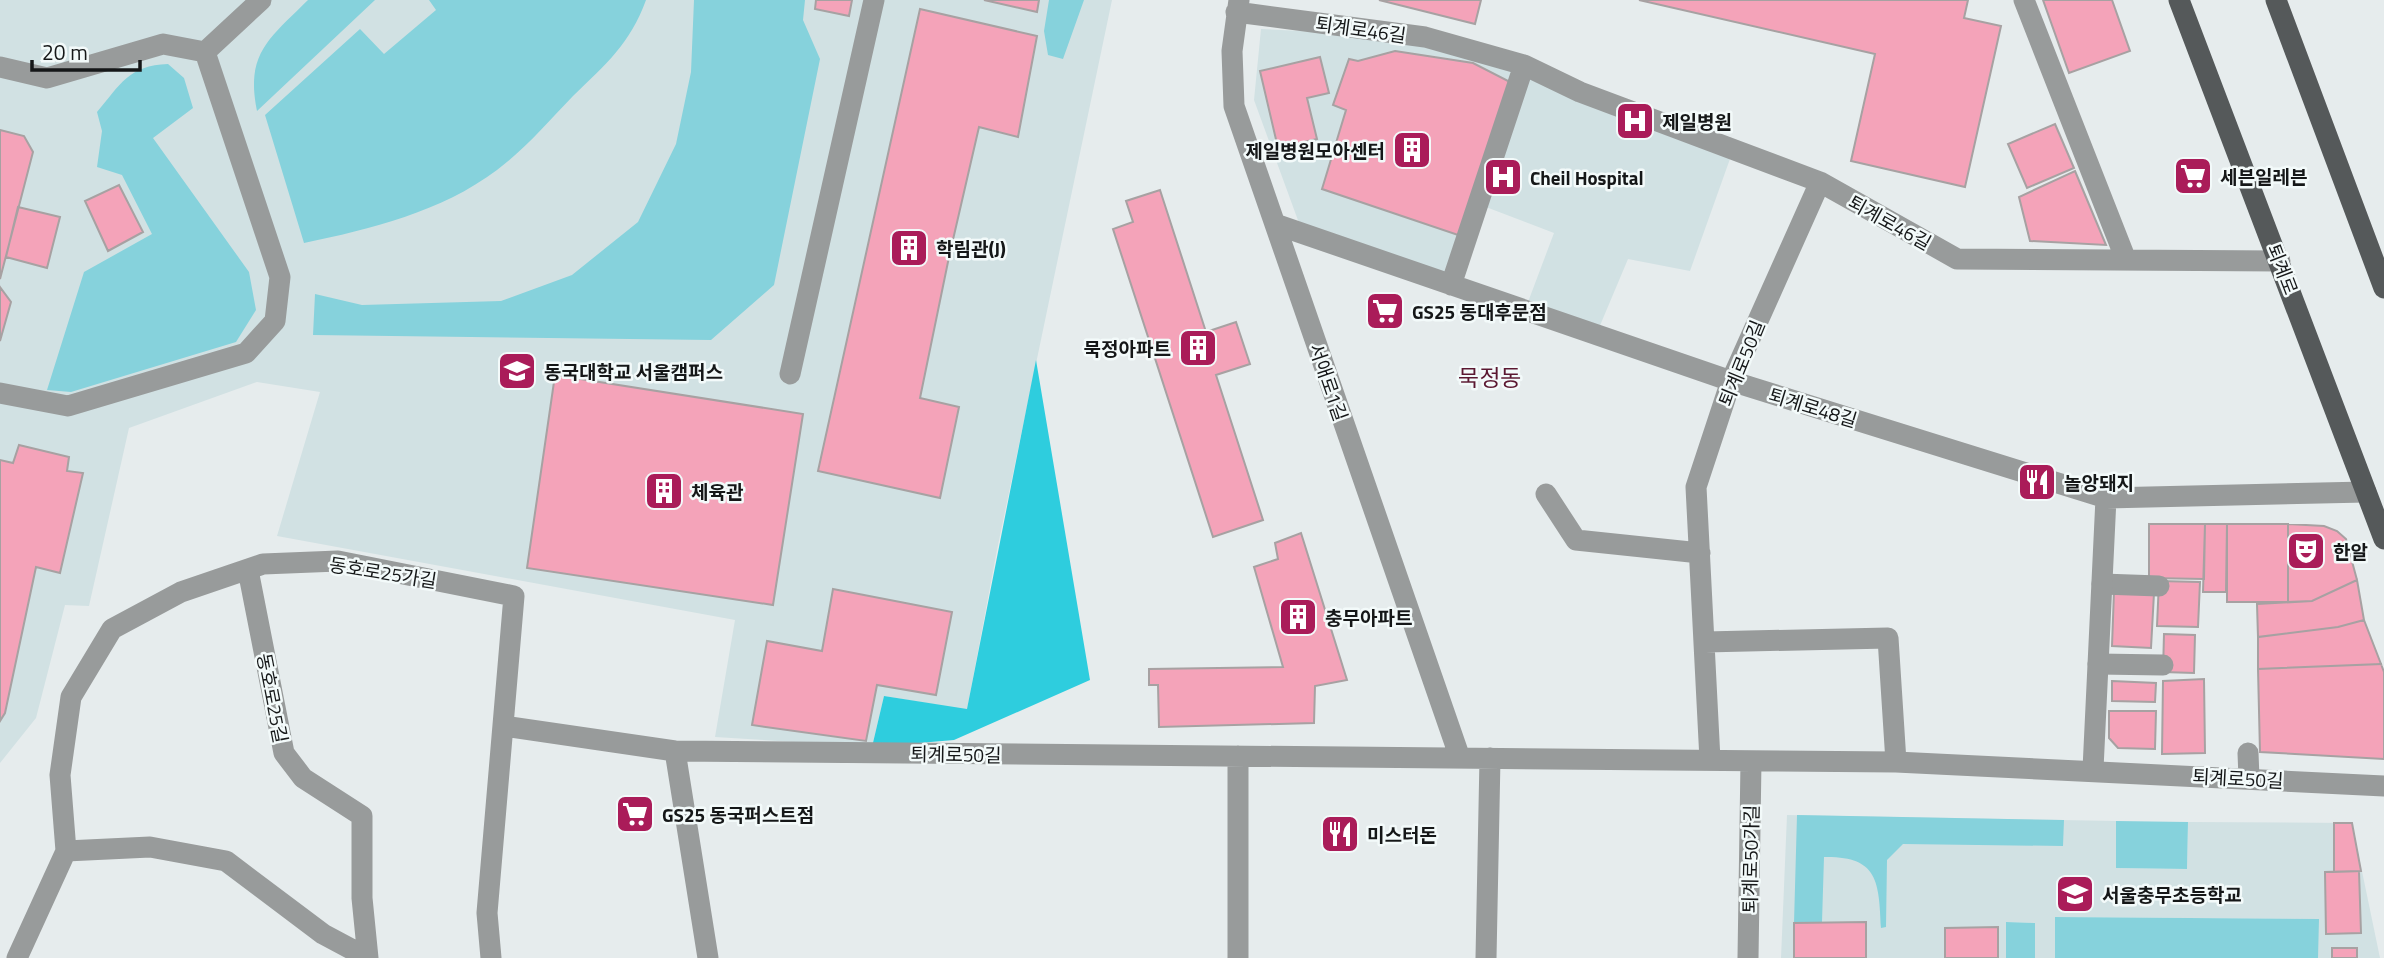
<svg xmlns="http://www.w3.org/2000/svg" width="2384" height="958" font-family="'Titillium Web','Noto Sans KR',sans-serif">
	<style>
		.built { fill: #d1e1e3 }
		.green { fill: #86d2dc }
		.forest { fill: #2ecdde }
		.building { fill: #f4a3b9; stroke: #a7a1a2; stroke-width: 2 }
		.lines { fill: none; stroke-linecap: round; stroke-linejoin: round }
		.lane { stroke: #989b9b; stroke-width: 21 }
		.street { stroke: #989b9b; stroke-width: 21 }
		.primary { stroke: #55595a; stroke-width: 21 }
		.labels { text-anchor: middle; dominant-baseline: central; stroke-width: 5; stroke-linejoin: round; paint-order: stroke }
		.street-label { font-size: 19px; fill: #151718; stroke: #f3fafa }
		.poi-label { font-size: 19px; font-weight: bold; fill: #151718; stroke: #f3fafa; text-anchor: start }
		.quarter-label { font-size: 23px; fill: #5b1831; stroke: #f3fafa }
	</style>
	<rect width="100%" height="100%" fill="#e6eced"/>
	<path class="built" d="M0,0H1112L997,550L967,710L884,696L872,747L715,737L735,620L277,536L320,392L257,382L129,428L89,606L65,605L36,718L0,763Z
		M1261,29L1425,37L1731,156L1690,271L1628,259L1596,335L1525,310L1554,233L1478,204L1451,285L1303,234L1254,100Z
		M1787,815L2116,821V868L2187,869L2188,822L2352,823L2380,958H2318V919L2056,917L2055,958H2035V923L2006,922V958H1998V927L1945,928V958H1866V922L1794,923V958H1781Z"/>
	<path class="green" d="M308,0H375L257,111C245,53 270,38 308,0Z
		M429,0H646C630,44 606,64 573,96C549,121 524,150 497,170C441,212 371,229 304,243L265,115L360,29L384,54L436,10Z
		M694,0H805L803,20L820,59L774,285L711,340L313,335L315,294L362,305L501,301L572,275L638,222L676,144L691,72Z
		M1049,0H1084L1063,59L1048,55L1044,31Z
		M168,64L184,78L193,108L153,138L249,272L256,310L236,342L71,392L47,390L84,272L152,234L122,175L97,167L102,131L97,112C120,85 129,65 168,64Z
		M1797,815L2064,820L2063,846L1903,844L1887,860L1886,927L1881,928C1879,881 1878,856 1824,857L1822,922L1794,923Z
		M2116,821L2188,822L2187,869L2116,868Z
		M2055,917L2319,919L2318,958H2055Z
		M2006,922L2035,923V958H2006Z"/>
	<path class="forest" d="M1036,360L1090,680L954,740L872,747L884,696L967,709Z"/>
	<path class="building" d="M816,0H852L849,16L815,9Z
		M984,0H1039L1037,12Z
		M1379,0H1481L1475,24Z
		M1639,0H1968L1964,18L2001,26L1965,187L1851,161L1875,54Z
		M2043,0H2112L2130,51L2069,73Z
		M920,9L1037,36L1018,137L979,127L949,257L920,398L959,407L940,498L818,471Z
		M1395,51L1473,63L1514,84L1461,236L1322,189L1346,110L1333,105L1349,59L1358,61Z
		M1320,57L1329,93L1307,98L1317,139L1278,148L1260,71Z
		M2055,124L2074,168L2027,188L2008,144Z
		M0,130L24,136L33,152L0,279Z
		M2075,171L2106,245L2030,241L2019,197Z
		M119,185L143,232L108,251L85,201Z
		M1160,190L1206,332L1236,322L1250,364L1216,375L1263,520L1213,537L1113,229L1133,222L1126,201Z
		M18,207L60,217L47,268L6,257Z
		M0,287L11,302L0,341Z
		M555,375L803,414L773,605L527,568Z
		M19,445L69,457L67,471L83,473L60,573L36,567L5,713L0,721V460L13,463Z
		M2149,524H2205L2204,579L2149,578Z
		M2205,524H2227L2226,592H2203Z
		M2227,524H2288V602H2227Z
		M2288,524L2324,526L2337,531L2346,539L2357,580L2312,601L2288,602Z
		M1301,533L1347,680L1315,686L1314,723L1159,727L1158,685H1149V669L1283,667L1254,567L1278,559L1275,543Z
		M2357,580L2364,620L2338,627L2258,637L2257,604L2312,601Z
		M2159,581L2200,582L2198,627L2157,626Z
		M833,589L952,612L936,695L877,685L866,741L752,725L767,641L822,651Z
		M2114,591L2154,593L2151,648L2112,646Z
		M2364,620L2381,664L2258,669V637L2338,627Z
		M2164,634L2195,635L2194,673L2163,672Z
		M2381,664L2384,672V759L2260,752L2258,669Z
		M2204,679L2205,753L2162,754L2163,681Z
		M2112,681L2156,683L2155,702L2112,701Z
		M2109,711H2156L2155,749L2118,748L2109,738Z
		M2334,823H2352L2361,871L2334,872Z
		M2359,871L2361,933L2326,934L2325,872Z
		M1866,922V958H1794V923Z
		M1998,927V958H1945V928Z
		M2332,948H2357V958H2332Z"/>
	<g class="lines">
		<path class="lane" d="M205,52L261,0
			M0,67L47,78L163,44L205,52L280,277L275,321L246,353L68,406L0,393
			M790,374L874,0
			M2102,584L2159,586
			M2098,664L2163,665
			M2248,753L2249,778"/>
		<path class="street" d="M1239,0L1232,51L1234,106L1460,758
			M2024,0L2126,260
			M1236,12L1425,37L1524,65L1580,92L1820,182L1957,259L2280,261
			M1275,224L1731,381L2106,498L2366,492
			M1451,285L1524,65
			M1546,494L1576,540L1700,553
			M248,570L284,753L303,778L362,816V898L368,958
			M1705,642L1888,638L1896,762
			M503,726L675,751L1896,762L2384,786
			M675,751L708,958
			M1710,760L1696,487L1731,381L1820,182
			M2093,769L2106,498
			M66,851L150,847L226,861L323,934L368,958
			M17,958L66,851L60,775L71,697L112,629L181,592L263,564L338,561L514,596L487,913L491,958
			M1238,958V756
			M1486,958L1490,758
			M1748,958L1751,761"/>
		<path class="primary" d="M2179,0L2384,539
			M2276,0L2384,288"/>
	</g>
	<defs>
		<symbol id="hospital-square" viewBox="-11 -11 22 22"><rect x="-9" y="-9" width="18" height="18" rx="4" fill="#aa1c59" stroke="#f3fafa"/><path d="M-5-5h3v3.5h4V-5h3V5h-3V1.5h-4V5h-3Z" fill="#fff"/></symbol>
		<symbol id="building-square" viewBox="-11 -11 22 22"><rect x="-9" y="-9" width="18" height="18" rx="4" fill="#aa1c59" stroke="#f3fafa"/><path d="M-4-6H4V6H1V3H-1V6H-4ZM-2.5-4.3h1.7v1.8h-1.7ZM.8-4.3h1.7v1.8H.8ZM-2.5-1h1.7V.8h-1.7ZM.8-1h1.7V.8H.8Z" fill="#fff"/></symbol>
		<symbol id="supermarket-square" viewBox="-11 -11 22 22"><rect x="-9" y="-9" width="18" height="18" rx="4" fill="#aa1c59" stroke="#f3fafa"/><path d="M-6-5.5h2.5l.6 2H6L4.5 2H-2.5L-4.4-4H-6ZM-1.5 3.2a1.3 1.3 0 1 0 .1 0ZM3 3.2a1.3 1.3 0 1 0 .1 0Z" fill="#fff"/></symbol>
		<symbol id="university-square" viewBox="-11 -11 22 22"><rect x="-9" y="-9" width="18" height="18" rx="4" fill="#aa1c59" stroke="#f3fafa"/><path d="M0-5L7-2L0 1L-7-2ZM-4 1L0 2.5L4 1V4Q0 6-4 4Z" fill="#fff"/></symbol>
		<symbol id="restaurant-square" viewBox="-11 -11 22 22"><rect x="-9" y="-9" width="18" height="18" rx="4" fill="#aa1c59" stroke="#f3fafa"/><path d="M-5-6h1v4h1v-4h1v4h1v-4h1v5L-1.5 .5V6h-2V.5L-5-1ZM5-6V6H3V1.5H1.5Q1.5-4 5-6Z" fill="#fff"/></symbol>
		<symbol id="theatre-square" viewBox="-11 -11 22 22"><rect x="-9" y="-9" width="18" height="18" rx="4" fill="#aa1c59" stroke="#f3fafa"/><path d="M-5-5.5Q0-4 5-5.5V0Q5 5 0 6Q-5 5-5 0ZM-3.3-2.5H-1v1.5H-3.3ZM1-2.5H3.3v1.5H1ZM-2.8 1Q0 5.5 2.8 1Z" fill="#fff"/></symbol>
		<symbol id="school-square" viewBox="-11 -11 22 22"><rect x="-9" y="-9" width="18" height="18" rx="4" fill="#aa1c59" stroke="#f3fafa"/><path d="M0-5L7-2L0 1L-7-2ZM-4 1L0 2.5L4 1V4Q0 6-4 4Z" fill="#fff"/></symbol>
	</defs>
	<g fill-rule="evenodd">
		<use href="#hospital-square" x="1613" y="99" width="44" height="44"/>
		<use href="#building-square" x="1390" y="128" width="44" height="44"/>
		<use href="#supermarket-square" x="2171" y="154" width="44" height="44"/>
		<use href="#hospital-square" x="1481" y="155" width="44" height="44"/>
		<use href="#building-square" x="887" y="226" width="44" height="44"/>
		<use href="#supermarket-square" x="1363" y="289" width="44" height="44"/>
		<use href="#building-square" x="1176" y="326" width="44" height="44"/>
		<use href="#university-square" x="495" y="349" width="44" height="44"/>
		<use href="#restaurant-square" x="2015" y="460" width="44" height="44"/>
		<use href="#building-square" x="642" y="469" width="44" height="44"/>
		<use href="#theatre-square" x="2284" y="529" width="44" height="44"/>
		<use href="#building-square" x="1276" y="595" width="44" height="44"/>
		<use href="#supermarket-square" x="613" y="792" width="44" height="44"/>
		<use href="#restaurant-square" x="1318" y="812" width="44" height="44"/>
		<use href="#school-square" x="2053" y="872" width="44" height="44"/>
	</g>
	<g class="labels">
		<g class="street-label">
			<text transform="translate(1361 29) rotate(8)">퇴계로46길</text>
			<text transform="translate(1890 222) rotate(29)">퇴계로46길</text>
			<text transform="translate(2283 269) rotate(69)">퇴계로</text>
			<text transform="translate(1741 363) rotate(-68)">퇴계로50길</text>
			<text transform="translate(1329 382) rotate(71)">서애로1길</text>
			<text transform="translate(1813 407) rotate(17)">퇴계로48길</text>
			<text transform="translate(383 572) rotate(9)">동호로25가길</text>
			<text transform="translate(273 698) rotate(79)">동호로25길</text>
			<text transform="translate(956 754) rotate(1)">퇴계로50길</text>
			<text transform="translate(2238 778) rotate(3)">퇴계로50길</text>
			<text transform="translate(1750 859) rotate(-89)">퇴계로50가길</text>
		</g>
		<g class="poi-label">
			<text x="1662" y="121">제일병원</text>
			<text x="1385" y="150" text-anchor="end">제일병원모아센터</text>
			<text x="2220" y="176">세븐일레븐</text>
			<text x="1530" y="177">Cheil Hospital</text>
			<text x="936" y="248">학림관(J)</text>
			<text x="1412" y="311">GS25 동대후문점</text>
			<text x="1171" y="348" text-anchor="end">묵정아파트</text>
			<text x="544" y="371">동국대학교 서울캠퍼스</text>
			<text x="2064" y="482">놀앙돼지</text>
			<text x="691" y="491">체육관</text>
			<text x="2333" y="551">한알</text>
			<text x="1325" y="617">충무아파트</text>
			<text x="662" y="814">GS25 동국퍼스트점</text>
			<text x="1367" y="834">미스터돈</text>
			<text x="2102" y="894">서울충무초등학교</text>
		</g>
		<g class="quarter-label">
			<text x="1490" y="377">묵정동</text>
		</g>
	</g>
	<path d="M32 60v10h108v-10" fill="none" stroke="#151718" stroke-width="3.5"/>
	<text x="42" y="60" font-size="21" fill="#151718" stroke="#f3fafa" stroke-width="5" paint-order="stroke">20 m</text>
</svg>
